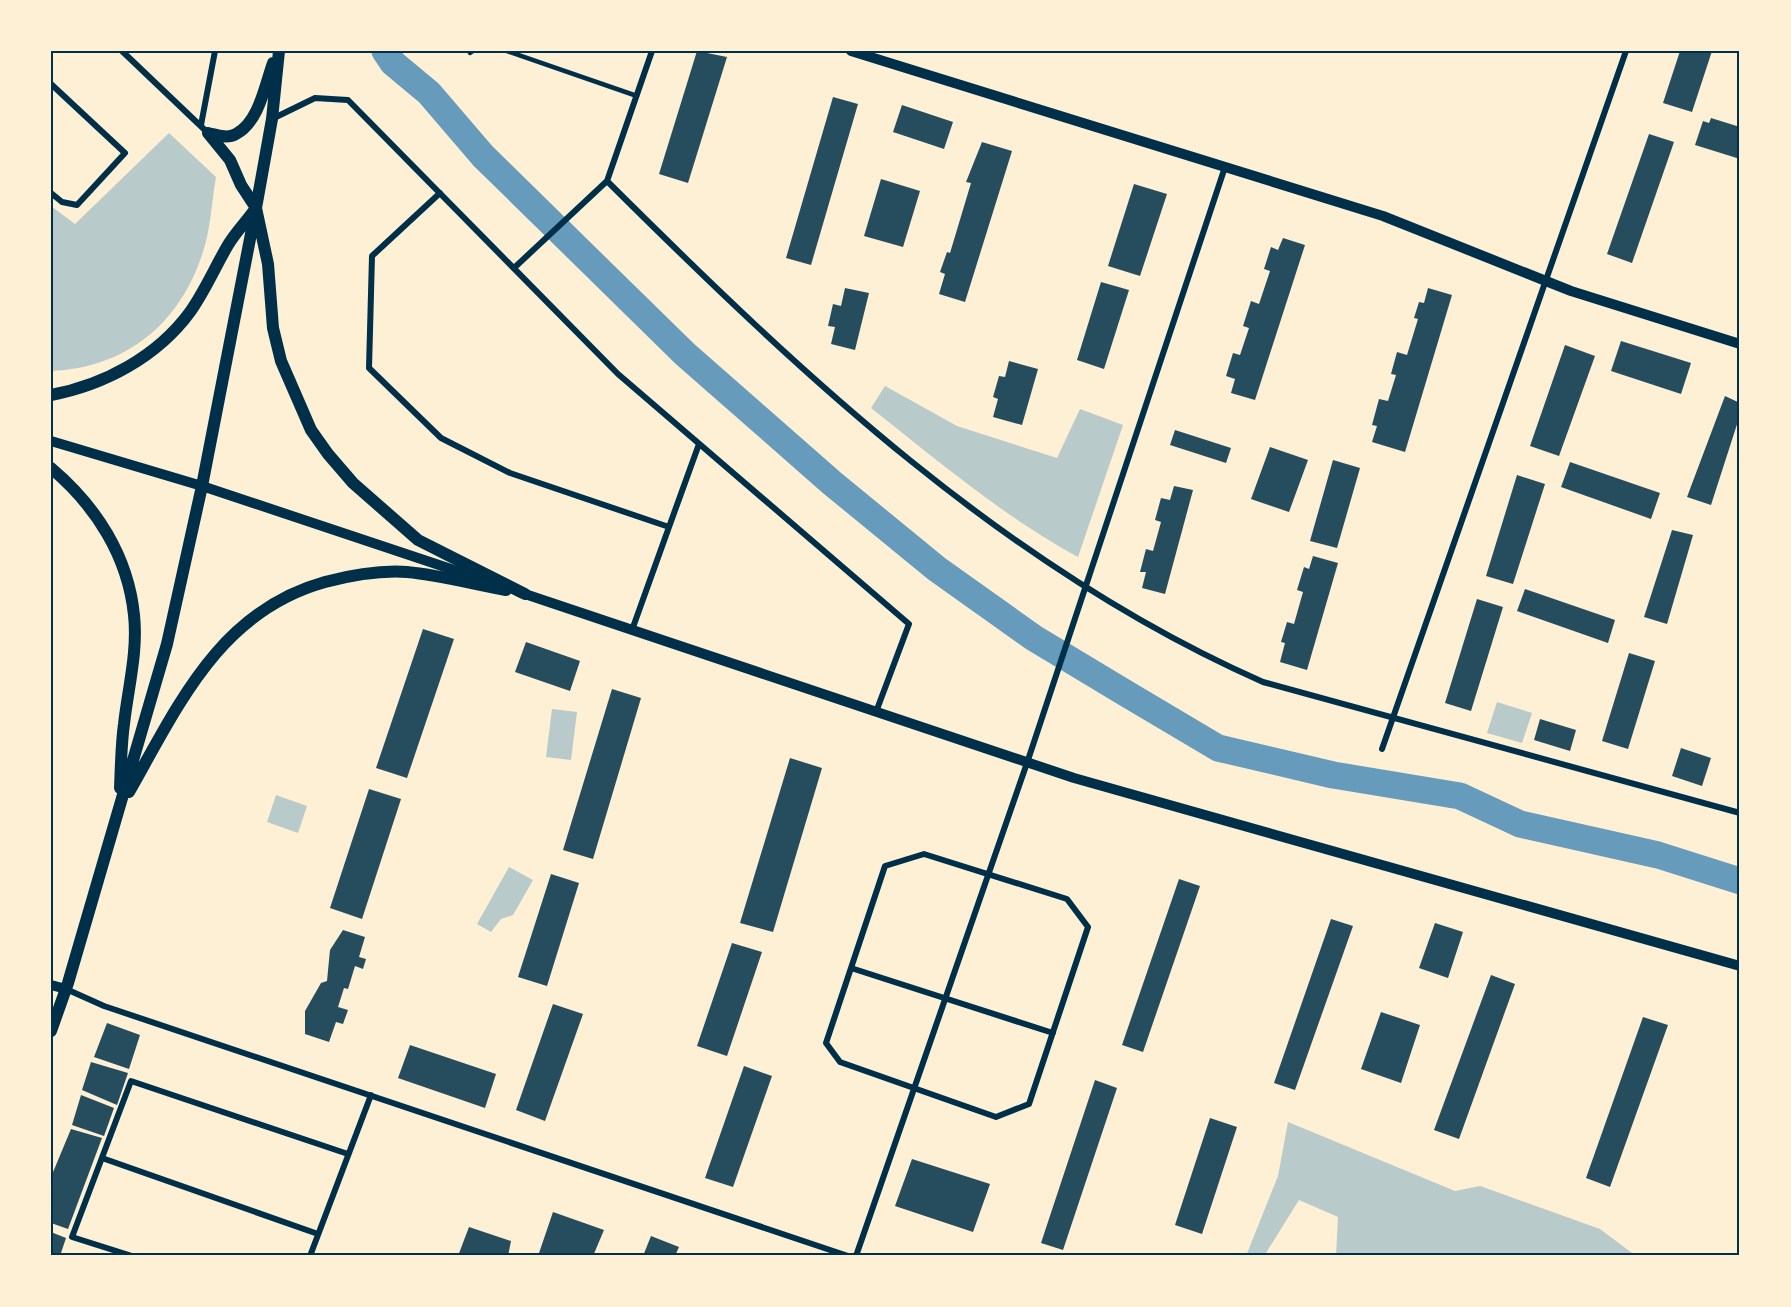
<svg xmlns="http://www.w3.org/2000/svg" width="1791" height="1307" font-family="'PT Sans Narrow',sans-serif">
	<style>
		.green { fill: #b9caca }
		.lines { fill: none; stroke-linecap: round; stroke-linejoin: round }
		.river { stroke: #669bbc; stroke-width: 27 }
		.building { fill: #264d5e }
		.service { stroke: #003049; stroke-width: 4.5 }
		.minor { stroke: #003049; stroke-width: 6 }
		.tertiary { stroke: #003049; stroke-width: 10 }
		.secondary { stroke: #003049; stroke-width: 12 }
		.neatline { fill: none; stroke: #003049; stroke-width: 2 }
	</style>
	<rect width="100%" height="100%" fill="#fdf0d5"/>
	<path class="green" d="M169,133L216,177C212,199 211,223 205,245C184,320 129,368 51,371V206L75,224Z
		M885,386L957,426L1057,458L1080,409L1123,425L1078,557C1004,517 937,460 871,408Z
		M1497,702L1532,713L1522,743L1487,733Z
		M552,709L577,712L571,760L546,757Z
		M276,795L307,806L298,833L267,822Z
		M509,867L533,880L513,915L501,919L491,932L477,924Z
		M1288,1122L1455,1191L1480,1186L1600,1229L1636,1256H1336L1338,1217L1299,1200L1264,1256H1246L1278,1176Z"/>
	<g class="lines">
		<path class="river" d="M385,51L393,63L429,93L483,156L685,354L832,483L937,569L1034,638L1127,694L1218,748L1333,775L1460,796L1520,824L1658,855L1740,881"/>
	</g>
	<path class="building" d="M697,51L727,57L688,183L659,174Z
		M1680,51H1712L1692,112L1663,103Z
		M833,97L858,104L811,265L786,258Z
		M902,105L953,122L944,149L893,132Z
		M1711,118L1740,127V159L1695,145L1703,121L1709,123Z
		M1649,134L1674,142L1632,263L1607,254Z
		M982,142L1012,151L965,302L939,294L945,274L940,272L947,252L950,253L971,183L966,182Z
		M881,179L920,191L903,247L864,236Z
		M1134,184L1167,194L1140,276L1108,266Z
		M1283,238L1305,245L1255,400L1231,393L1235,379L1226,376L1233,353L1240,355L1249,328L1243,326L1251,301L1259,304L1270,271L1264,269L1271,247L1278,250Z
		M1101,282L1129,290L1104,369L1077,360Z
		M845,288L869,293L855,350L831,344L835,327L828,326L833,304L841,306Z
		M1428,288L1452,295L1405,452L1372,442L1377,426L1372,425L1379,399L1388,401L1396,375L1391,374L1397,352L1407,355L1418,319L1414,318L1419,302L1424,303Z
		M1621,341L1691,363L1681,394L1611,371Z
		M1565,345L1595,356L1559,456L1530,446Z
		M1009,361L1038,369L1022,425L993,417L998,399L993,397L999,376L1005,377Z
		M1725,396L1740,403V415L1711,505L1687,497Z
		M1175,430L1231,448L1226,463L1170,445Z
		M1270,447L1308,460L1289,512L1251,499Z
		M1333,460L1360,468L1337,548L1310,541Z
		M1570,462L1660,493L1651,519L1561,487Z
		M1517,475L1545,484L1513,584L1486,576Z
		M1174,486L1193,490L1165,594L1142,588L1146,572H1140L1146,549L1153,551L1161,522L1155,520L1161,498L1170,500Z
		M1672,530L1693,535L1667,624L1644,617Z
		M1313,556L1338,563L1307,670L1280,662L1285,643L1281,642L1287,622L1294,624L1303,592L1297,590L1304,567L1309,569Z
		M1525,589L1615,620L1608,643L1517,611Z
		M1477,599L1503,607L1471,711L1445,703Z
		M423,629L454,639L407,778L376,768Z
		M526,642L580,661L570,691L515,672Z
		M1629,653L1655,661L1628,749L1602,741Z
		M612,689L641,698L593,859L563,850Z
		M1540,719L1576,730L1570,751L1534,740Z
		M1681,748L1711,758L1702,786L1672,776Z
		M790,758L822,768L773,932L740,923Z
		M369,789L401,799L362,919L330,908Z
		M551,874L579,883L547,986L518,977Z
		M1179,879L1200,886L1143,1052L1122,1045Z
		M1331,919L1353,926L1295,1090L1274,1083Z
		M1435,923L1463,932L1448,978L1419,968Z
		M343,930L365,937L359,957L366,959L363,969L355,966L348,989L344,988L338,1007L348,1010L343,1024L336,1022L329,1042L305,1034V1011L321,983L327,981L330,950Z
		M732,943L762,952L727,1056L697,1046Z
		M1491,975L1515,984L1459,1139L1434,1130Z
		M553,1004L583,1014L545,1121L516,1110Z
		M1381,1012L1420,1025L1401,1083L1361,1069Z
		M1643,1017L1668,1025L1610,1187L1586,1178Z
		M107,1023L140,1035L129,1069L94,1057Z
		M410,1045L496,1074L485,1108L398,1078Z
		M91,1062L128,1073L117,1105L82,1090Z
		M744,1066L772,1076L733,1187L705,1178Z
		M1095,1080L1117,1088L1063,1250L1041,1243Z
		M81,1095L114,1108L104,1136L72,1125Z
		M1210,1118L1237,1127L1202,1234L1175,1225Z
		M71,1129L102,1138L68,1229L51,1223V1177Z
		M912,1159L990,1184L973,1232L895,1206Z
		M553,1212L604,1230L593,1256H538Z
		M469,1227L511,1241L508,1256H458Z
		M51,1232L66,1238L60,1256H51Z
		M651,1236L679,1247L675,1256H643Z"/>
	<g class="lines">
		<path class="service" d="M507,51L637,96
			M470,53L473,51"/>
		<path class="minor" d="M122,51L208,133
			M51,84L125,153L77,205L62,202L51,193
			M272,119L315,98L348,100L618,374L909,624L876,712
			M201,125L215,51
			M607,181C802,375 1008,570 1263,682L1740,813
			M440,193L372,256L369,368L441,438L510,473L669,527L699,444
			M514,268L607,181L652,51
			M632,630L669,527
			M1382,749L1626,51
			M924,854L1067,899L1088,927L1029,1104L996,1117L840,1062L826,1043L885,866Z
			M851,968L1053,1033
			M66,989L104,1006L848,1256
			M102,1158L318,1234
			M132,1256L72,1237L131,1081L348,1154
			M310,1256L371,1095
			M856,1256L1027,763L1225,167"/>
		<path class="tertiary" d="M851,51L1383,216L1571,291L1740,344
			M51,441L202,486L490,582
			M519,592L1074,778L1740,966
			M51,985L66,989"/>
		<path class="secondary" d="M208,133L230,160L241,185L256,208L268,264L273,328L281,361L311,430L328,454L353,483L418,540L525,594
			M208,133C217,135 227,139 236,134C259,122 265,85 273,63
			M51,395C104,385 157,357 190,312C205,291 215,267 228,245C235,233 245,223 253,212
			M51,468C96,506 128,556 134,615C138,652 128,688 124,724C121,745 121,767 120,788
			M129,792C179,704 220,611 325,582C352,575 379,570 407,572C440,575 473,584 506,590
			M51,1031L68,983L167,644L202,486L256,208L272,119L279,51"/>
	</g>
	<rect width="1791" height="1307" fill="none" stroke="#fdf0d5" stroke-width="105"/>
	<rect x="52" y="52" width="1686" height="1202" class="neatline"/>
</svg>
